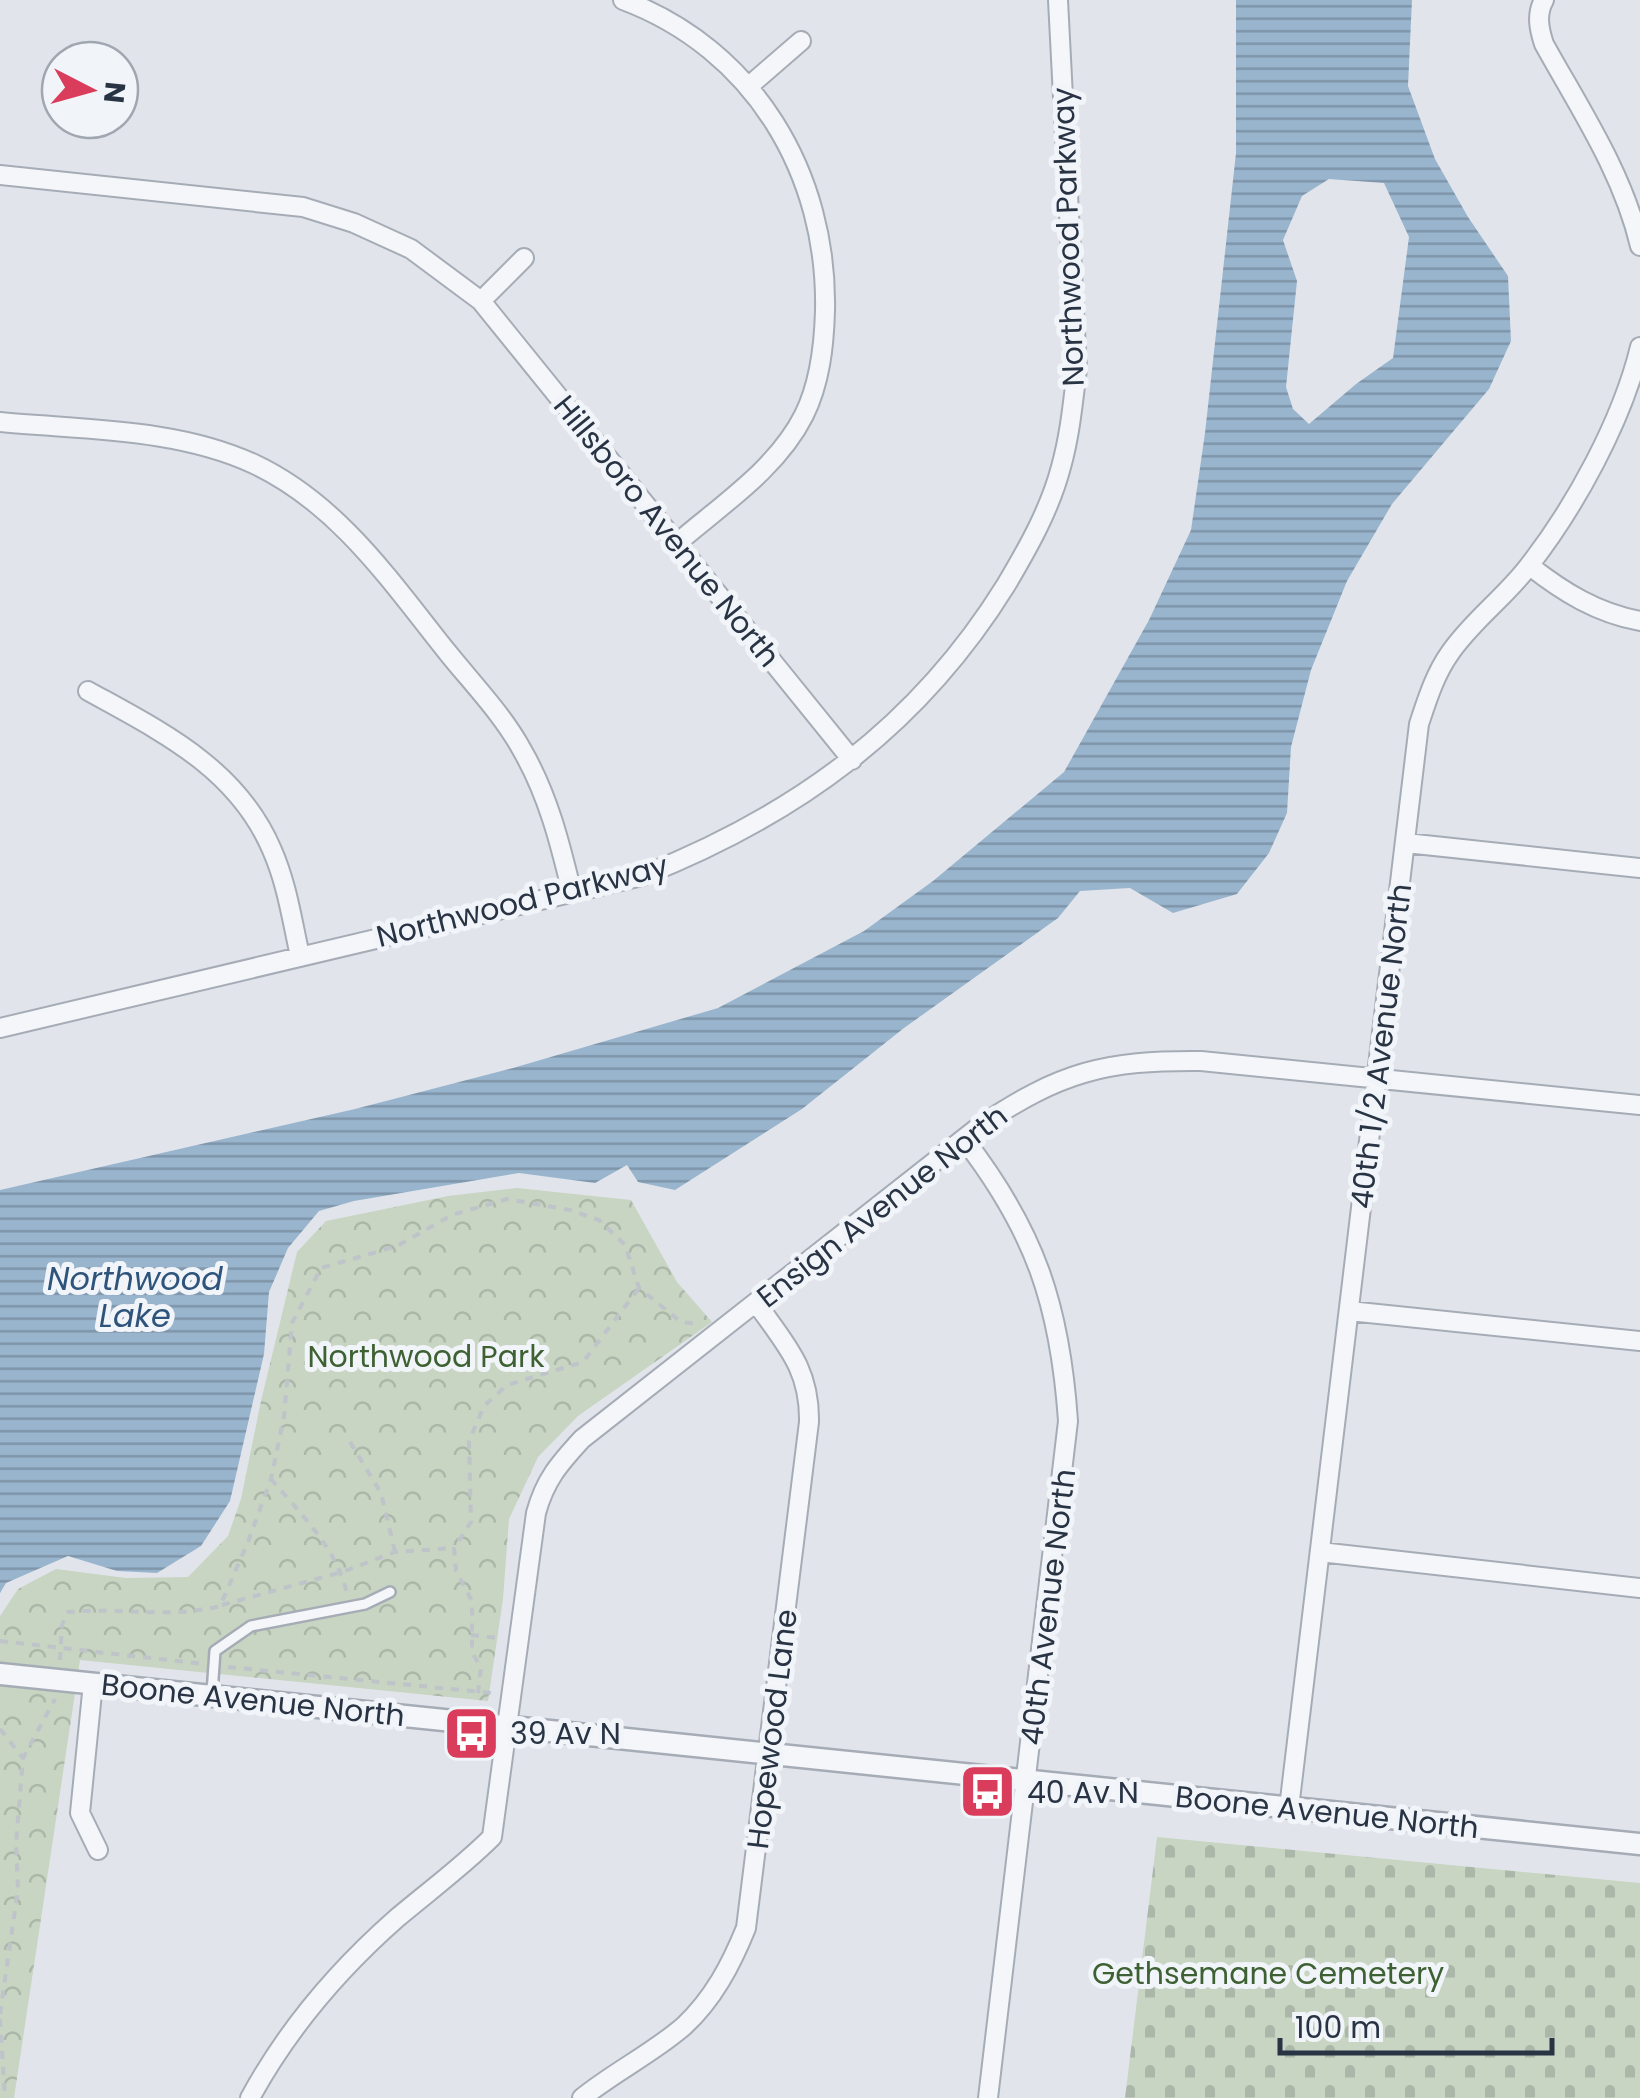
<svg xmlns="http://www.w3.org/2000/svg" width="1640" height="2098" font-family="Poppins,sans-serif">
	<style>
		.cemetery { fill: url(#cemetery-stones) }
		.park { fill: url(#park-crowns) }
		.water { fill: url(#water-rules); fill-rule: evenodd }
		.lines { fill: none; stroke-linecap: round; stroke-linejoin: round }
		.service-casing { stroke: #a6acb6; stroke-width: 14 }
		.minor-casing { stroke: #a6acb6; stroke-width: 22 }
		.tertiary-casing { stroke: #a6acb6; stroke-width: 25 }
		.path { stroke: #bfc3ca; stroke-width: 4; stroke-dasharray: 8 8; stroke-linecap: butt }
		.service { stroke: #f4f6f9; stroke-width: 9 }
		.minor { stroke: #f4f6f9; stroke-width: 18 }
		.tertiary { stroke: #f4f6f9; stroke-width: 20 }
		.labels { text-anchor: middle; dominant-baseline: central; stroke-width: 10; stroke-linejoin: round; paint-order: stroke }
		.street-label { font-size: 30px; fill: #283344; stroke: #f1f4f8 }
		.park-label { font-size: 30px; fill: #3e6134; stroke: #f1f4f8 }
		.poi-label { font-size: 30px; fill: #283344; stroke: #f1f4f8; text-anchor: start }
		.water-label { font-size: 32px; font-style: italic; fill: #2e547b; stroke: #f1f4f8 }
	</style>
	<defs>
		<pattern id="cemetery-stones" width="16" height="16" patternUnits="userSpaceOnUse" patternTransform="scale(2.5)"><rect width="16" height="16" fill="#c7d5c2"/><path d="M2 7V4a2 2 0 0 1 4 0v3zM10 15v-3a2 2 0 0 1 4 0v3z" fill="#abb7a8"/></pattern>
		<pattern id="park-crowns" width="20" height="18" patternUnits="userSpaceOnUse" patternTransform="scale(2.5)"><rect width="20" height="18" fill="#c7d5c2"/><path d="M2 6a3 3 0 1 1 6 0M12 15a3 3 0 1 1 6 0" fill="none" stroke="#abb7a8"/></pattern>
		<pattern id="water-rules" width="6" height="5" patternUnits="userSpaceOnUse" patternTransform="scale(2.5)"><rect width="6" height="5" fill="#99b5ce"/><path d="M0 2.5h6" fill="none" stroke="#7d94a9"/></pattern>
	</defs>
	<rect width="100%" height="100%" fill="#e1e5eb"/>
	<path class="cemetery" d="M1157,1837L1640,1883V2098H1125Z"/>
	<path class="park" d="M517,1188L631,1200L677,1282L712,1322L578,1416L538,1457L509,1519L503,1599L488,1701L80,1660L14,2098H0V1616L18,1589L56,1569L126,1578L188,1577L228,1536L241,1499L261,1401L297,1252L326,1221L448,1196Z"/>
	<path class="water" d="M1236,0H1412L1408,86L1435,159L1468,217L1508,276L1511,341L1489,389L1392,504L1347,581L1311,670L1291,747L1287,813L1269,853L1237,894L1173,913L1130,888L1080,891L1058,918L904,1028L802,1109L675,1190L638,1182L627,1165L595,1183L519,1173L354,1201L319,1211L288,1248L269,1292L264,1354L230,1501L201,1546L157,1573L117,1571L68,1556L6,1583L0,1593V1190L355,1109L513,1068L718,1008L864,931L933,881L1064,772L1149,620L1191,530L1205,433L1236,153ZM1329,179L1384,183L1409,237L1393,358L1356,384L1309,424L1293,409L1286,387L1297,281L1283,240L1302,196Z"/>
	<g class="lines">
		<defs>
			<path id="service" d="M212,1693L215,1651L251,1626L365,1604L390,1592"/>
			<path id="minor" d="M623,0C754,49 828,174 825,311C824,346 820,383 804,415C777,469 721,505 676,544
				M1544,0C1536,14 1539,29 1544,44C1580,109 1623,173 1640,246
				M749,86L801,41
				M0,175L303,207L354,223L411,249L481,301L852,760
				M481,301L524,258
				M0,422C83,430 177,428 254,464C339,504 391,582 448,653C473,684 503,715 522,750C548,795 560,843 572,893
				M1530,566C1563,592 1597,613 1640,621
				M88,691C162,732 237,768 272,850C287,884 292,920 300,956
				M1406,843L1640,868
				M0,1028L642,876C796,815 918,727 1006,585C1028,548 1050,509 1061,467C1070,435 1073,402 1077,369L1058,0
				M964,1139C1035,1231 1060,1305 1068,1421L988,2098
				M1349,1311L1640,1341
				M1320,1552L1640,1588
				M93,1683L80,1813L98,1850
				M1289,1808L1419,724C1427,700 1435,674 1450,653C1472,621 1504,598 1528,567C1575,507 1622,421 1640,347
				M250,2098C287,2030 339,1969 397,1918C429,1891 462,1867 492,1837L536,1513C545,1480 559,1464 582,1439L980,1126C1060,1072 1105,1060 1201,1061L1640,1105
				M582,2098C614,2072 653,2053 684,2026C713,1999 731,1965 746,1928L809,1422C810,1369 786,1345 757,1304"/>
			<path id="tertiary" d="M0,1674L1640,1844"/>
		</defs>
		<use href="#service" class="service-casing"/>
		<use href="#minor" class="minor-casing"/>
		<use href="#tertiary" class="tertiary-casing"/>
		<path class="path" d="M350,1442L381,1493L395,1552
			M271,1479C300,1513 338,1550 347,1594
			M222,1605L342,1572L395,1552L454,1548
			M471,1635L500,1638
			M0,1641L204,1664
			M60,1660L62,1625L68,1612C120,1607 169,1619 220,1606L248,1542L271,1479L284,1417L292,1323L321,1268L397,1246L452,1215L507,1199L570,1210L599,1220L625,1245L639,1288L681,1322L701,1324
			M228,1667L492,1693
			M478,1693L481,1668L472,1652V1601L456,1571L454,1548L471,1522L469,1441L484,1406L507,1385L583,1362L639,1288
			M0,1729L22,1757
			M0,2014L18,1889L16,1843L23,1758L55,1699
			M0,2019L5,2098"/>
		<use href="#service" class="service"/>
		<use href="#minor" class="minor"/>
		<use href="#tertiary" class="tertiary"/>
	</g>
	<defs>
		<symbol id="bus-square" viewBox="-11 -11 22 22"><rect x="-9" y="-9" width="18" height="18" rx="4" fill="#d93d5b" stroke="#f1f4f8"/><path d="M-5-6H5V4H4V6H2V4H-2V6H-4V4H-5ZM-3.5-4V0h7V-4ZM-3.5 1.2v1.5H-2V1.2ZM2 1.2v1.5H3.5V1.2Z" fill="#fff"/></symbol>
	</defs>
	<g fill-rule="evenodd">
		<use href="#bus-square" x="440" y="1702" width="63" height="63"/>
		<use href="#bus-square" x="956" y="1760" width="63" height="63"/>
	</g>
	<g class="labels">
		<g class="street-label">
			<text transform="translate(1068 237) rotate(-92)">Northwood Parkway</text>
			<text transform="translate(667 531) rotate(51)">Hillsboro Avenue North</text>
			<text transform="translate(522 901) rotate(-14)">Northwood Parkway</text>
			<text transform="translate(1381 1046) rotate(-83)">40th 1/2 Avenue North</text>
			<text transform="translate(882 1206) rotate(-38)">Ensign Avenue North</text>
			<text transform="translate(1048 1607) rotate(-83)">40th Avenue North</text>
			<text transform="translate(253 1700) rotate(6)">Boone Avenue North</text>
			<text transform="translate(772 1729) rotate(-83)">Hopewood Lane</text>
			<text transform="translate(1327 1812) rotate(6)">Boone Avenue North</text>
		</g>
		<g class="park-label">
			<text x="426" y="1356">Northwood Park</text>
			<text x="1268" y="1973">Gethsemane Cemetery</text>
		</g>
		<g class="poi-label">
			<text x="510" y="1733">39 Av N</text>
			<text x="1027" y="1792">40 Av N</text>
		</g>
		<g class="water-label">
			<text x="135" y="1278">Northwood<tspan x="135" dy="37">Lake</tspan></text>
		</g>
	</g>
	<g transform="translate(90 90) rotate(96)"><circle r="48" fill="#f1f4f8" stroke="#a1a7b0" stroke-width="2.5"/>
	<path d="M0-8L18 38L0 25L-18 38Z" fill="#d93d5b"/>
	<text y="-15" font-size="28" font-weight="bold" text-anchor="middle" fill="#283344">N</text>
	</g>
	<path d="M1280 2038v15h272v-15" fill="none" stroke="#283344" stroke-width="5"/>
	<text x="1295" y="2038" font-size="30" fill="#283344" stroke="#f1f4f8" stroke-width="8" paint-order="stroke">100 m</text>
</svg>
